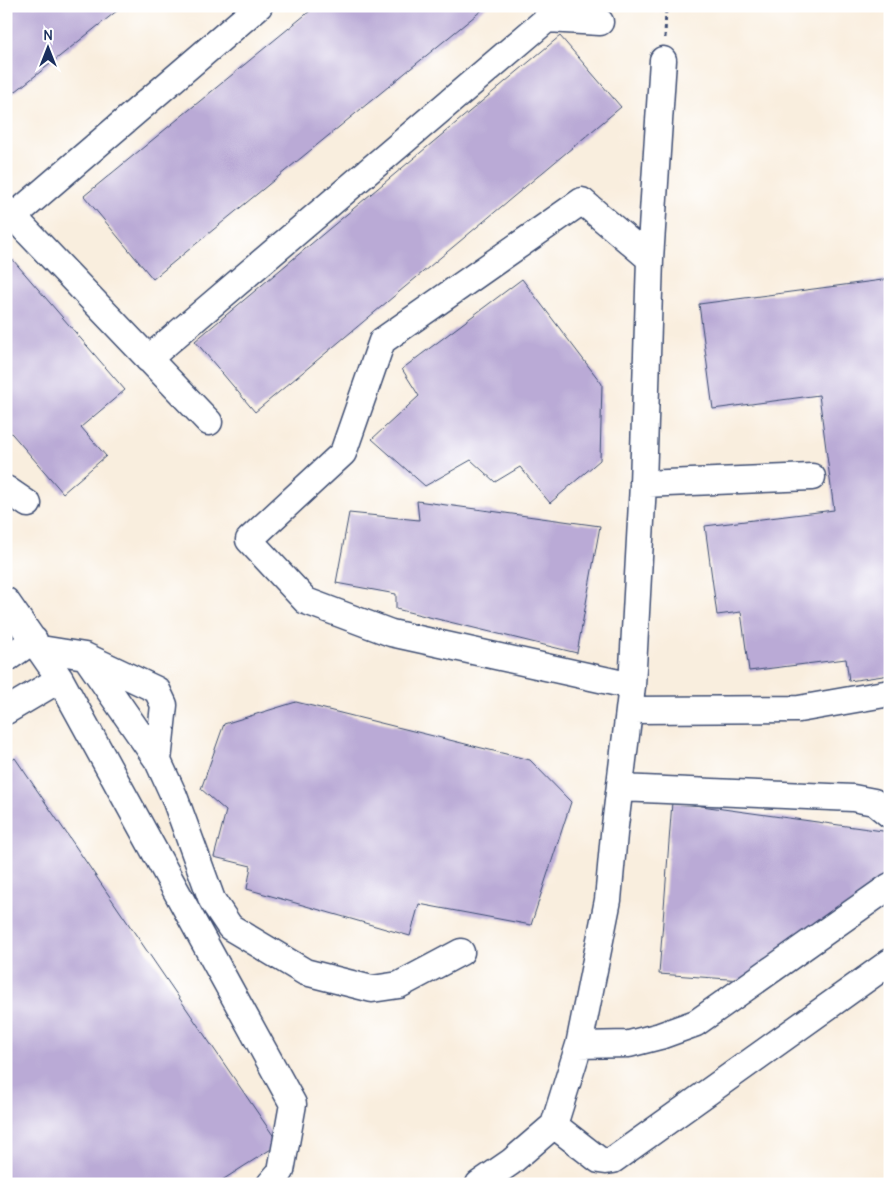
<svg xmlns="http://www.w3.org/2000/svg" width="896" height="1190" font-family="Delius,sans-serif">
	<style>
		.building { fill: #baaad6 }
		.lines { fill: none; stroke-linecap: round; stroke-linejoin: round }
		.minor-casing { stroke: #3c4c71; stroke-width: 29 }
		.path { stroke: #3c4c71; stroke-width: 3; stroke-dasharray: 4 4; stroke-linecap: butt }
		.minor { stroke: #fff; stroke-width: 26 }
	</style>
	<rect width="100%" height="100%" fill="#fff"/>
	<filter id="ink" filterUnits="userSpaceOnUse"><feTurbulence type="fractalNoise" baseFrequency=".02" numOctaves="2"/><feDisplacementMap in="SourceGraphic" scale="10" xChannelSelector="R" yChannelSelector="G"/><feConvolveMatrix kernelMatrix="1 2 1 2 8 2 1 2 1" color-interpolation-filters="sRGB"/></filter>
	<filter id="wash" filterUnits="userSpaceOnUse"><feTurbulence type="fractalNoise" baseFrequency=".0096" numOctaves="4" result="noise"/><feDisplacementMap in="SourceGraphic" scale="20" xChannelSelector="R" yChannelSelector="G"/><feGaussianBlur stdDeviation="1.12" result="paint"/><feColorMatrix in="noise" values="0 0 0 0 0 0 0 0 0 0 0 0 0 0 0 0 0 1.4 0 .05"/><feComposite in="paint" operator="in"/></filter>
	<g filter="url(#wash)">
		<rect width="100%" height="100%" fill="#f9eede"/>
		<g id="blocks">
			<path class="building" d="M6,6H123L6,99Z
				M316,6H487L153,279L84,196Z
				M560,36L621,107L255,412L195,341Z
				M13,260L125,390L81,427L106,456L63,493L6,427V265Z
				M522,279L602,384L600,460L550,503L520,467L495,482L471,460L425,486L372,439L419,396L402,369Z
				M890,279V675L849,681L846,659L749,671L741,612L717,615L705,526L834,510L819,395L713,409L699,304Z
				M417,501L600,526L577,653L396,609V594L336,583L349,513L419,520Z
				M296,702L530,760L571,802L531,925L419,904L410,936L247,889L251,866L214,857L226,811L201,789L224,724Z
				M15,758L279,1144L216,1184H6V765Z
				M672,802L890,832V878L742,980L659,974Z"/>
		</g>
	</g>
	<g filter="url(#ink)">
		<use href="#blocks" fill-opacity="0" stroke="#3c4c71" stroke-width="1"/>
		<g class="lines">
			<defs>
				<path id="minor" d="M6,209L209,422
					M6,223L259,6
					M148,359L547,19L600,22
					M643,484L812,477
					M6,489L28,504
					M6,601L60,679L293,1104L281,1171L270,1184
					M41,649L85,656L157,690L164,705L158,761L174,796L212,900L230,927L305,972L372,989L399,985L461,952
					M86,657L158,761
					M6,659L34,640
					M632,686L391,633L306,601L249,540L343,453L382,341L582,201L650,259
					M629,710L799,709L890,693
					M6,711L60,679
					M620,788L853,798L874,802L890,815
					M579,1045L629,1044L660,1036L696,1023L890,886
					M554,1125L599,1160L606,1161L613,1160L890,962
					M479,1184L511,1162L554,1125L579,1045L608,900L614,834L632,686L643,484L650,259L663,60"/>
			</defs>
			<use href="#minor" class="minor-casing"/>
			<path class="path" d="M665,38L666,6"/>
			<use href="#minor" class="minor"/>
		</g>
	</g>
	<rect width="896" height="1190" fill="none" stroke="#fff" stroke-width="25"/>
	<g transform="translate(48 48)" stroke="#ffffff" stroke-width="4" paint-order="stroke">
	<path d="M0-4L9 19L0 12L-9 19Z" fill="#1b2f5e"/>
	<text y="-8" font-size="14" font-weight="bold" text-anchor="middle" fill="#1b2f5e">N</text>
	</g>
</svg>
